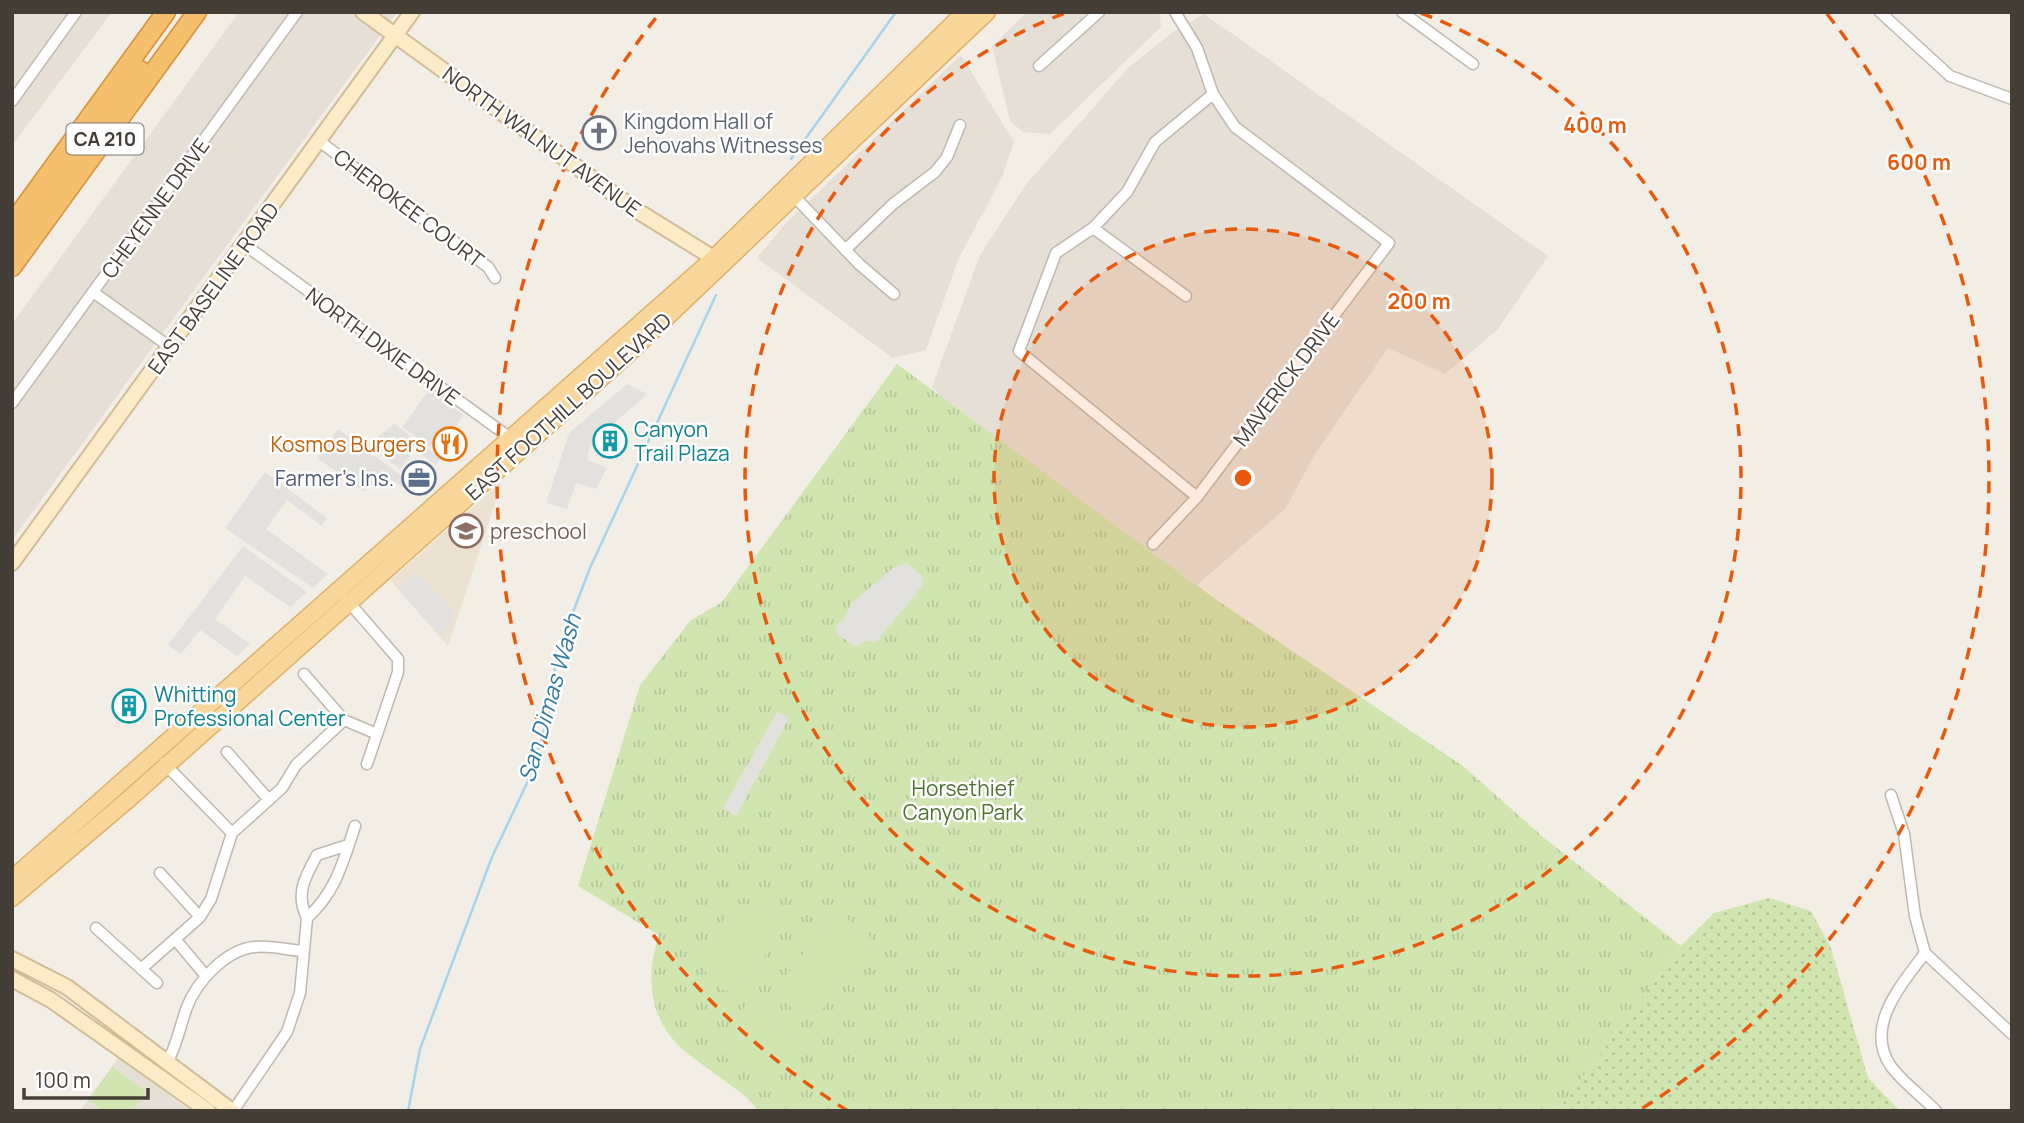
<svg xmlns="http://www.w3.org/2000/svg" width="2024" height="1123" font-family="Manrope,sans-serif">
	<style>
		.residential { fill: #e6dfd5 }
		.education { fill: #ebe2d1 }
		.grass { fill: url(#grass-dots) }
		.park { fill: url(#park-tufts) }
		.pitch { fill: #d1e5b1 }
		.parking { fill: #e3e1de }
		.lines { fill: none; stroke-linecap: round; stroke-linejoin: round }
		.stream { stroke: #a5d4ec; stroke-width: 2.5 }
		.street-casing { stroke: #c0b8ac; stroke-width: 13 }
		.secondary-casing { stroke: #d0bd98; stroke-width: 18 }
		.primary-casing { stroke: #ddb269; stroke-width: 19 }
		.highway-casing { stroke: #d5923d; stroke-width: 21 }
		.street { stroke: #fff; stroke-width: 10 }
		.secondary { stroke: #fcebc7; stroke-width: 14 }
		.primary { stroke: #f9d699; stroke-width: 16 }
		.highway { stroke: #f6bf6d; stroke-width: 18 }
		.ring { fill: none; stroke: #e8590c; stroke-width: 3.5; stroke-dasharray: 12 9 }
		.labels { text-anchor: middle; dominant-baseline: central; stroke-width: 5; stroke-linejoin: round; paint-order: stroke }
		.shield { fill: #fff; stroke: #7d7872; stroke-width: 2 }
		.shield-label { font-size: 19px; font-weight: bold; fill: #453e36 }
		.worship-label { font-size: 21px; fill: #5b616d; stroke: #fff; text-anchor: start }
		.street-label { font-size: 21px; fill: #453e36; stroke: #fff }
		.culture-label { font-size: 21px; fill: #0d838f; stroke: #fff; text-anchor: start }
		.food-label { font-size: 21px; fill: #c56008; stroke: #fff; text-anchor: end }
		.service-label { font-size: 21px; fill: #4e5e75; stroke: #fff; text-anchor: end }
		.education-label { font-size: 21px; fill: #785e54; stroke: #fff; text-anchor: start }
		.park-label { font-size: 21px; fill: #4c732c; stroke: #fff }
		.water-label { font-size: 23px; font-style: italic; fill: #337ca3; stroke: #fff }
		.centre { fill: #e8590c; stroke: #fff; stroke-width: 3.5 }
		.ring-label { font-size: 21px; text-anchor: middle; font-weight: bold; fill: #e8590c; stroke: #fff; stroke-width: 5; stroke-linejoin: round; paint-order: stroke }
	</style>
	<defs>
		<pattern id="grass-dots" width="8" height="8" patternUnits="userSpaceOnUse" patternTransform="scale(1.75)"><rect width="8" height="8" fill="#d1e5b1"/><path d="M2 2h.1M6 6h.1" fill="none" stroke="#b5c699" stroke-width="1.8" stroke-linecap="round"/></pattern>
		<pattern id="park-tufts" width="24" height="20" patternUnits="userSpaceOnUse" patternTransform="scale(1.75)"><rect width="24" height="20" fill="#d1e5b1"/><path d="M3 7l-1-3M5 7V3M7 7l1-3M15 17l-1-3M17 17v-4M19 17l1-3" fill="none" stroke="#b5c699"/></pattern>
	</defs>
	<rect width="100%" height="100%" fill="#f2eee6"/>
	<path class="residential" d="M12,12H112L12,146Z
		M239,12H397L12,540V324Z
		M1027,12H1157L1160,16L1161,27L1050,134L1023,132L1010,121L992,46Z
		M1204,14L1548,256L1498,329L1445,374L1388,348L1315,454L1286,508L1197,585L945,401L932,387L980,255L1027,183L1128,68L1174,31Z
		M961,55L1014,142L1001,179L958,260L926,350L893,358L757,258L784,225Z
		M118,1058L191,1111H80Z"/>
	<path class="education" d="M502,482L448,646L390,580Z"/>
	<path class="grass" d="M1769,898L1811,911L1831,948L1868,1078L1900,1111H1557L1681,946L1714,913Z"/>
	<path class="park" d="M897,364L1218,601L1463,766L1543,837L1681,946L1557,1111H758C749,1097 735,1089 722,1079C708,1068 692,1058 679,1046C648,1016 646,972 659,935L578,886L640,685L691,620L722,602Z"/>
	<path class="pitch" d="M735,904C756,904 783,903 782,930C773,943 743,994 727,991C721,990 714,984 708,980L701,952Z
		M832,915H842L870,936L871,943L817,1017L808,1018L778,998L777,989Z
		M751,1004L803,1042V1045L773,1086H768L716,1050L746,1005Z
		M112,1067L146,1092L133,1111H103L88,1100Z"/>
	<path class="parking" d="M627,384L647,394L590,445L587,460L607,468L596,489L576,483L567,509L546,503L569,433Z
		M429,390L464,415L452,432L444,427L430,447L402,427Z
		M394,424L441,458L436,465L415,450L400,469L367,445Z
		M338,429L421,490L416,496L381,473L365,492L317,458Z
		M265,472L327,518L322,526L287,500L266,529L328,574L313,588L225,528Z
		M243,546L307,592L290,607L245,576L215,619L250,644L237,656L200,630L181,654L168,645Z
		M907,563L922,576L923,585L876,642L867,641L856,647L837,634L836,626L844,619L851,604L893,568Z
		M417,572L455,612L442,637L397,588Z
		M777,712L789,718L736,816L723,808Z"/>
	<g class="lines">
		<path class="stream" d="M791,159L896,12
			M408,1111L420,1049L492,857L528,781L551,709L556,656L590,568L716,295"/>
		<defs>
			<path id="street" d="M1402,12L1473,64
				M1880,12L1950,76L2012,99
				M1039,66L1099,12
				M12,101L76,12
				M319,141L488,267L495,278
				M792,194L859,264L894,294
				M1093,228L1186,296
				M245,245L513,440
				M845,250L893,204L935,172L947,157L960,125
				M93,292L170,347
				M12,403L297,12
				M1197,497L1019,351L1056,253L1093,228L1127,192L1155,142L1213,94
				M1153,544L1197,497L1389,243L1235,127L1213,94L1197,48L1175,12
				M347,600L398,659V672L367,764
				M304,674L344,720L377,734
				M227,752L269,800
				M164,763L232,833
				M1891,795L1904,834L1915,916L1925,953L2012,1034
				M160,873L200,917
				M307,918C295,894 305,877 317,855L348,845
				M96,928L157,983
				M175,939L206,976
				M1925,953C1903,983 1864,1025 1890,1065C1901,1081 1922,1096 1936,1111
				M141,969L200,917L211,899L232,833L282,788L296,765L344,720
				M167,1063C177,1045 180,1026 187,1007C197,981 226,950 254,947C269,945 288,950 303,951
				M233,1111L287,1032L300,993L307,918C336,892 343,862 355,826"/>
			<path id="secondary" d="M363,12L636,210L723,264
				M12,563L412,12
				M12,959L67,987L232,1111
				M12,979L51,1000L208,1111"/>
			<path id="primary" d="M12,879L713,259L965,12
				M12,898L130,798L626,356L987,12"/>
			<path id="highway" d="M12,224L166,12
				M12,245L140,70
				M12,267L197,12"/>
		</defs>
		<use href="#street" class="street-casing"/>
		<use href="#secondary" class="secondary-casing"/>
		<use href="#primary" class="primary-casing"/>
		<use href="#highway" class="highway-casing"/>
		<use href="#street" class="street"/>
		<use href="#secondary" class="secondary"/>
		<use href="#primary" class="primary"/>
		<use href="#highway" class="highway"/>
	</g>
	<circle cx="1243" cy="478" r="249" fill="#e8590c" fill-opacity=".12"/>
	<g class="ring">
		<circle cx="1243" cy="478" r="249"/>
		<path d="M1421 13A498 498 0 1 1 1065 13"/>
		<path d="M848 1111A746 746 0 0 1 659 14M1827 14A746 746 0 0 1 1638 1111"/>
	</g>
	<defs>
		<symbol id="church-ring" viewBox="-11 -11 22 22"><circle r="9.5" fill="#fff" stroke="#6b7280" stroke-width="1.5"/><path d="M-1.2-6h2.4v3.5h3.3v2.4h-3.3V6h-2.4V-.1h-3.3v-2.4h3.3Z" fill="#6b7280"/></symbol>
		<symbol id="building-ring" viewBox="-11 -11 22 22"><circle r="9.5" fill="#fff" stroke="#0f9aa8" stroke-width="1.5"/><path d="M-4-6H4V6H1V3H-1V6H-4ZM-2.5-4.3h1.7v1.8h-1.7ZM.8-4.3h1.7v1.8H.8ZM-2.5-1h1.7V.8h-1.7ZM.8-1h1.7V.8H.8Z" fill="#0f9aa8"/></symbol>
		<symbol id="restaurant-ring" viewBox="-11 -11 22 22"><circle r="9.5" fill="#fff" stroke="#e8710a" stroke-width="1.5"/><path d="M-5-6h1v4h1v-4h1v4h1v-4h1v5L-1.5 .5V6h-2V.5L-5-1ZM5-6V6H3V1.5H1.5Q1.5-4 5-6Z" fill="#e8710a"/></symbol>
		<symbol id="office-ring" viewBox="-11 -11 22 22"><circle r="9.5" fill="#fff" stroke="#5c6f8a" stroke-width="1.5"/><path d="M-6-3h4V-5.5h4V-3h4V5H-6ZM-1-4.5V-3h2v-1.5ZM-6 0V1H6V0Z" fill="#5c6f8a"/></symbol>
		<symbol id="school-ring" viewBox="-11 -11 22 22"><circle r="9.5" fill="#fff" stroke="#8d6e63" stroke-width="1.5"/><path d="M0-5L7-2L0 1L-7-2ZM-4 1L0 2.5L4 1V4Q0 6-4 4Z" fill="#8d6e63"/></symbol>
	</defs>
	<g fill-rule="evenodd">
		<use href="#church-ring" x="580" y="114" width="38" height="38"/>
		<use href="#building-ring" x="591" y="422" width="38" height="38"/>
		<use href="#restaurant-ring" x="431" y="425" width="38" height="38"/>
		<use href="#office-ring" x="400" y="459" width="38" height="38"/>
		<use href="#school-ring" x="447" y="512" width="38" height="38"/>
		<use href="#building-ring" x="110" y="687" width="38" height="38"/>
	</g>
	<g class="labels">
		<rect class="shield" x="66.5" y="123.5" width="77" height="31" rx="5"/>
		<g class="shield-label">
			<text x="105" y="139">CA 210</text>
		</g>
		<g class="worship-label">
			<text x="624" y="121">Kingdom Hall of<tspan x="624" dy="24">Jehovahs Witnesses</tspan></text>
		</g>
		<g class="street-label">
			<text transform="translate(542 141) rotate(36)">NORTH WALNUT AVENUE</text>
			<text transform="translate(155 208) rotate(-54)">CHEYENNE DRIVE</text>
			<text transform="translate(409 208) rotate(37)">CHEROKEE COURT</text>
			<text transform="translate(213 288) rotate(-54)">EAST BASELINE ROAD</text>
			<text transform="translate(383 346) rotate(36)">NORTH DIXIE DRIVE</text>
			<text transform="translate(1286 379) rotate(-53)">MAVERICK DRIVE</text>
			<text transform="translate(568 406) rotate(-42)">EAST FOOTHILL BOULEVARD</text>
		</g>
		<g class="culture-label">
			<text x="634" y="429">Canyon<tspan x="634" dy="24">Trail Plaza</tspan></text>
			<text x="154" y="694">Whitting<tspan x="154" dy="24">Professional Center</tspan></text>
		</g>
		<g class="food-label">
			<text x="426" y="444">Kosmos Burgers</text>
		</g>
		<g class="service-label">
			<text x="394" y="478">Farmer's Ins.</text>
		</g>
		<g class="education-label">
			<text x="490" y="531">preschool</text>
		</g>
		<g class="park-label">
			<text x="963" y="788">Horsethief<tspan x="963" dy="24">Canyon Park</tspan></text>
		</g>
		<g class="water-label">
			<text transform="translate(549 698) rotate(-74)">San Dimas Wash</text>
		</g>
	</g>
	<circle cx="1243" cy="478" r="10" class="centre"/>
	<g class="ring-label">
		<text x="1595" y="133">400 m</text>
		<text x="1919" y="170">600 m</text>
		<text x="1419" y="309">200 m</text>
	</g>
	<rect width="2024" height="1123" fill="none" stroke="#453e36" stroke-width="28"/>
	<path d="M24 1088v10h124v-10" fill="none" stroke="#453e36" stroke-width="3.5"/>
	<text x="35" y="1088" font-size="21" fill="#453e36" stroke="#ffffff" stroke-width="5" paint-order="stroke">100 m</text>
</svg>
